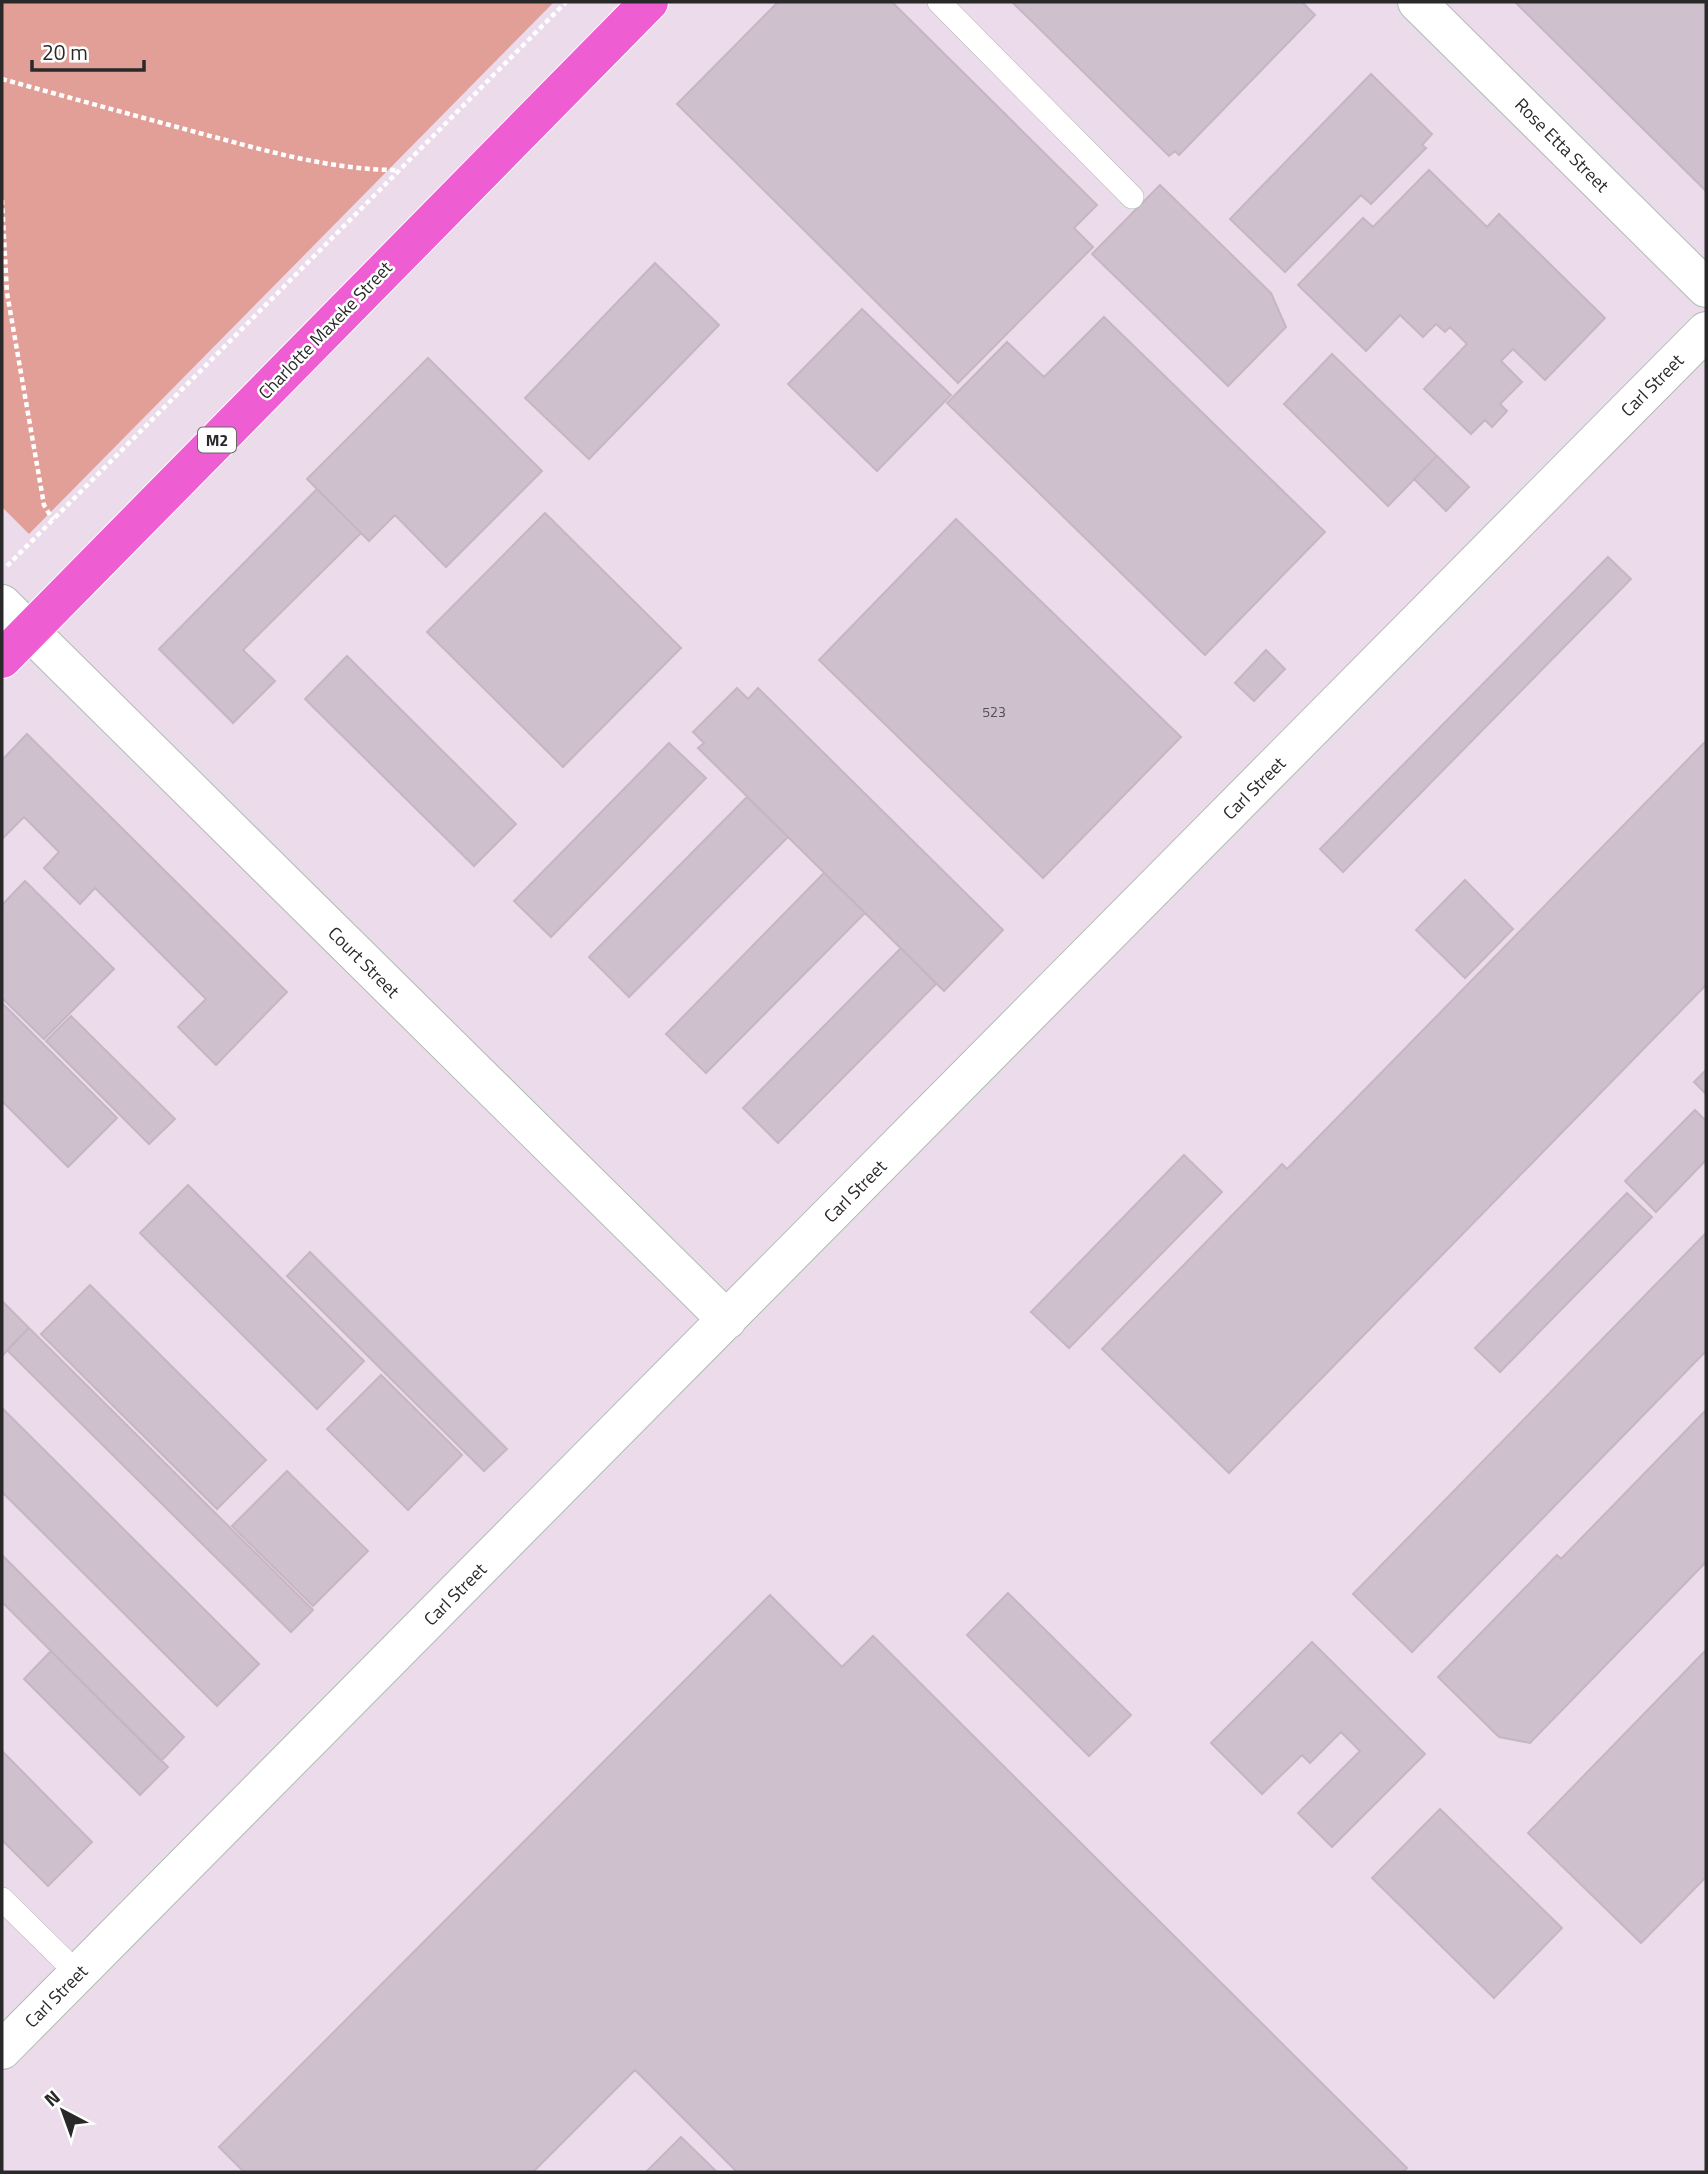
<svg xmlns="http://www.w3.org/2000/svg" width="1708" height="2174" font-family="'Titillium Web',sans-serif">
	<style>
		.green { fill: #e29f98 }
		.building { fill: #cec0cd; stroke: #c7b5c5; stroke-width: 2 }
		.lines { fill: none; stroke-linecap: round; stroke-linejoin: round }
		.service-casing { stroke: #afbdb3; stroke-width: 24 }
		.minor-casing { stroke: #afbdb3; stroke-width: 40 }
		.primary-casing { stroke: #fff; stroke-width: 40 }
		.path { stroke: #fff; stroke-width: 4.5; stroke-dasharray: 5 3.5; stroke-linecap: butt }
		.service { stroke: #fff; stroke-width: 23 }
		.minor { stroke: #fff; stroke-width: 38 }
		.primary { stroke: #ee5dd1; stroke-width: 38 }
		.labels { text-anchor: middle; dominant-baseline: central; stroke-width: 5; stroke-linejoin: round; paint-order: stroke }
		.number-label { font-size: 14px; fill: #524f52 }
		.shield { fill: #fff; stroke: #696969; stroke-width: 2 }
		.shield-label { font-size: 16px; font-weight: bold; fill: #292929 }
		.street-label { font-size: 18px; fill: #292929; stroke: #fff }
	</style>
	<rect width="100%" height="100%" fill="#ebdbeb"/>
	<path class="green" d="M2,2H554L29,534L2,507Z"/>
	<path class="building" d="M778,2H892L1097,205L1074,228L1093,247L958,383L677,104Z
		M1012,2H1302L1315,15L1179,155L1175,151L1169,156Z
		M1515,2H1706V191Z
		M1371,74L1432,134L1422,145L1426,148L1371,204L1361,195L1285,272L1230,219Z
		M1429,170L1487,227L1499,214L1605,318L1545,380L1513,349L1501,361L1522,382L1500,404L1507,411L1492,427L1485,420L1471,434L1424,389L1467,344L1450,327L1445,332L1436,324L1423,337L1400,315L1366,351L1298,285L1363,218L1373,227Z
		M1160,185L1271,293L1286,327L1228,386L1092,254Z
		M655,263L719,325L589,459L525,398Z
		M862,309L951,395L877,471L788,384Z
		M1104,317L1325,532L1205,655L947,403L1007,342L1044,377Z
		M1332,354L1437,456L1388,506L1284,404Z
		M428,358L542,471L446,567L395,515L369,541L307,479Z
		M1437,456L1469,487L1446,511L1414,479Z
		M317,489L361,533L243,650L275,681L233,723L159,649Z
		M545,513L681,648L563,767L427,632Z
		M956,519L1181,737L1043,878L819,660Z
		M1608,557L1631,579L1343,872L1320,849Z
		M1266,650L1285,669L1254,701L1235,683Z
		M347,656L516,824L474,866L305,699Z
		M737,688L748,699L758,688L1003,930L944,991L698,748L704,743L693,732Z
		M27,734L287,992L216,1065L178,1027L206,999L95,888L80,904L44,868L59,852L24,817L2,839V760Z
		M1706,741V985L1229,1473L1102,1349L1282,1164L1287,1169Z
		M669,743L706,778L551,937L514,901Z
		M747,797L788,837L629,997L589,957Z
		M824,873L865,913L706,1073L666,1034Z
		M1465,880L1513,929L1465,978L1416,930Z
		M25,881L114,969L44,1039L2,998V905Z
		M901,948L936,984L778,1143L743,1108Z
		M2,1003L117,1118L68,1167L2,1101Z
		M71,1016L175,1119L149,1144L46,1041Z
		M1706,1070V1094L1694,1082Z
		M1695,1110L1706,1121V1160L1656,1212L1625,1181Z
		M1184,1155L1222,1192L1069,1348L1031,1312Z
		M188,1185L364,1361L317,1409L140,1233Z
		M1627,1193L1652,1217L1500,1372L1475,1348Z
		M1706,1233V1351L1412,1652L1353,1594Z
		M310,1252L507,1449L484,1471L287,1276Z
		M90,1285L266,1460L217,1509L41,1334Z
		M2,1301L29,1328L2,1356Z
		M29,1328L313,1610L291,1632L7,1350Z
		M381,1375L462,1455L408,1510L327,1429Z
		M2,1408L259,1664L217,1706L2,1492Z
		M1706,1410V1562L1530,1743L1499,1737L1438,1677L1557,1555L1561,1559Z
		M287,1471L368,1551L313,1606L232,1526Z
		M2,1555L184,1737L161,1761L2,1602Z
		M1008,1593L1131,1715L1089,1756L967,1635Z
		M770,1595L842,1667L873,1636L1407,2168L1403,2172H737L635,2070L533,2172H244L219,2147Z
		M1312,1642L1425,1754L1332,1847L1298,1813L1360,1751L1341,1732L1310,1763L1302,1755L1262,1794L1211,1743Z
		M1706,1650V1877L1641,1943L1528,1833Z
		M51,1651L168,1767L140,1795L24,1679Z
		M2,1751L92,1842L48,1886L2,1840Z
		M1440,1809L1562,1928L1494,1998L1372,1878Z
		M681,2137L717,2172H646Z"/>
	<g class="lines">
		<defs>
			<path id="service" d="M939,2L1132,197
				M2,1899L78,1974"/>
			<path id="minor" d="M1417,2L1706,288
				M2,604L727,1320
				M2,2050L1706,331"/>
			<path id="primary" d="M2,659L649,2"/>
		</defs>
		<use href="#service" class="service-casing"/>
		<use href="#minor" class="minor-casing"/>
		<use href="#primary" class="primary-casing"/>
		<path class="path" d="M2,79C67,97 133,115 199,133C264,150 330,170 398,170
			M2,200L7,293L44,505L53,520
			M7,566L566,2"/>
		<use href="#service" class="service"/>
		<use href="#minor" class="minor"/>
		<use href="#primary" class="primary"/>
	</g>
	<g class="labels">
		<g class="number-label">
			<text x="994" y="711">523</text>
		</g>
		<rect class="shield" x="198" y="427.5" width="38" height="25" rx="5"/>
		<g class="shield-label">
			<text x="217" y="440">M2</text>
		</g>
		<g class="street-label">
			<text transform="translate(1562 145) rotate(45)">Rose Etta Street</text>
			<text transform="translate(325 330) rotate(-46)">Charlotte Maxeke Street</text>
			<text transform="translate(1652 385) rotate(-45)">Carl Street</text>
			<text transform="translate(1254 788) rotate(-45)">Carl Street</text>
			<text transform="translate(364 962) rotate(45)">Court Street</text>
			<text transform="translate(855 1191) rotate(-45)">Carl Street</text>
			<text transform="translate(455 1594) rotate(-45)">Carl Street</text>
			<text transform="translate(56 1996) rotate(-45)">Carl Street</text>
		</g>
	</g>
	<rect width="1708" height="2174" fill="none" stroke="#292929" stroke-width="7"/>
	<g transform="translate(63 2111) rotate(319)" stroke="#ffffff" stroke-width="5" paint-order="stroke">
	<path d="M0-5L12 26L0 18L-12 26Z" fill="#292929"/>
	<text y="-10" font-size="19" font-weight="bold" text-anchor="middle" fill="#292929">N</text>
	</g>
	<path d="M32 60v10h112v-10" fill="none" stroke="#292929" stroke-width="3.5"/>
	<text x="42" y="60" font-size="21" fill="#292929" stroke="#ffffff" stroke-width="5" paint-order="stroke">20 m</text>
</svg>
